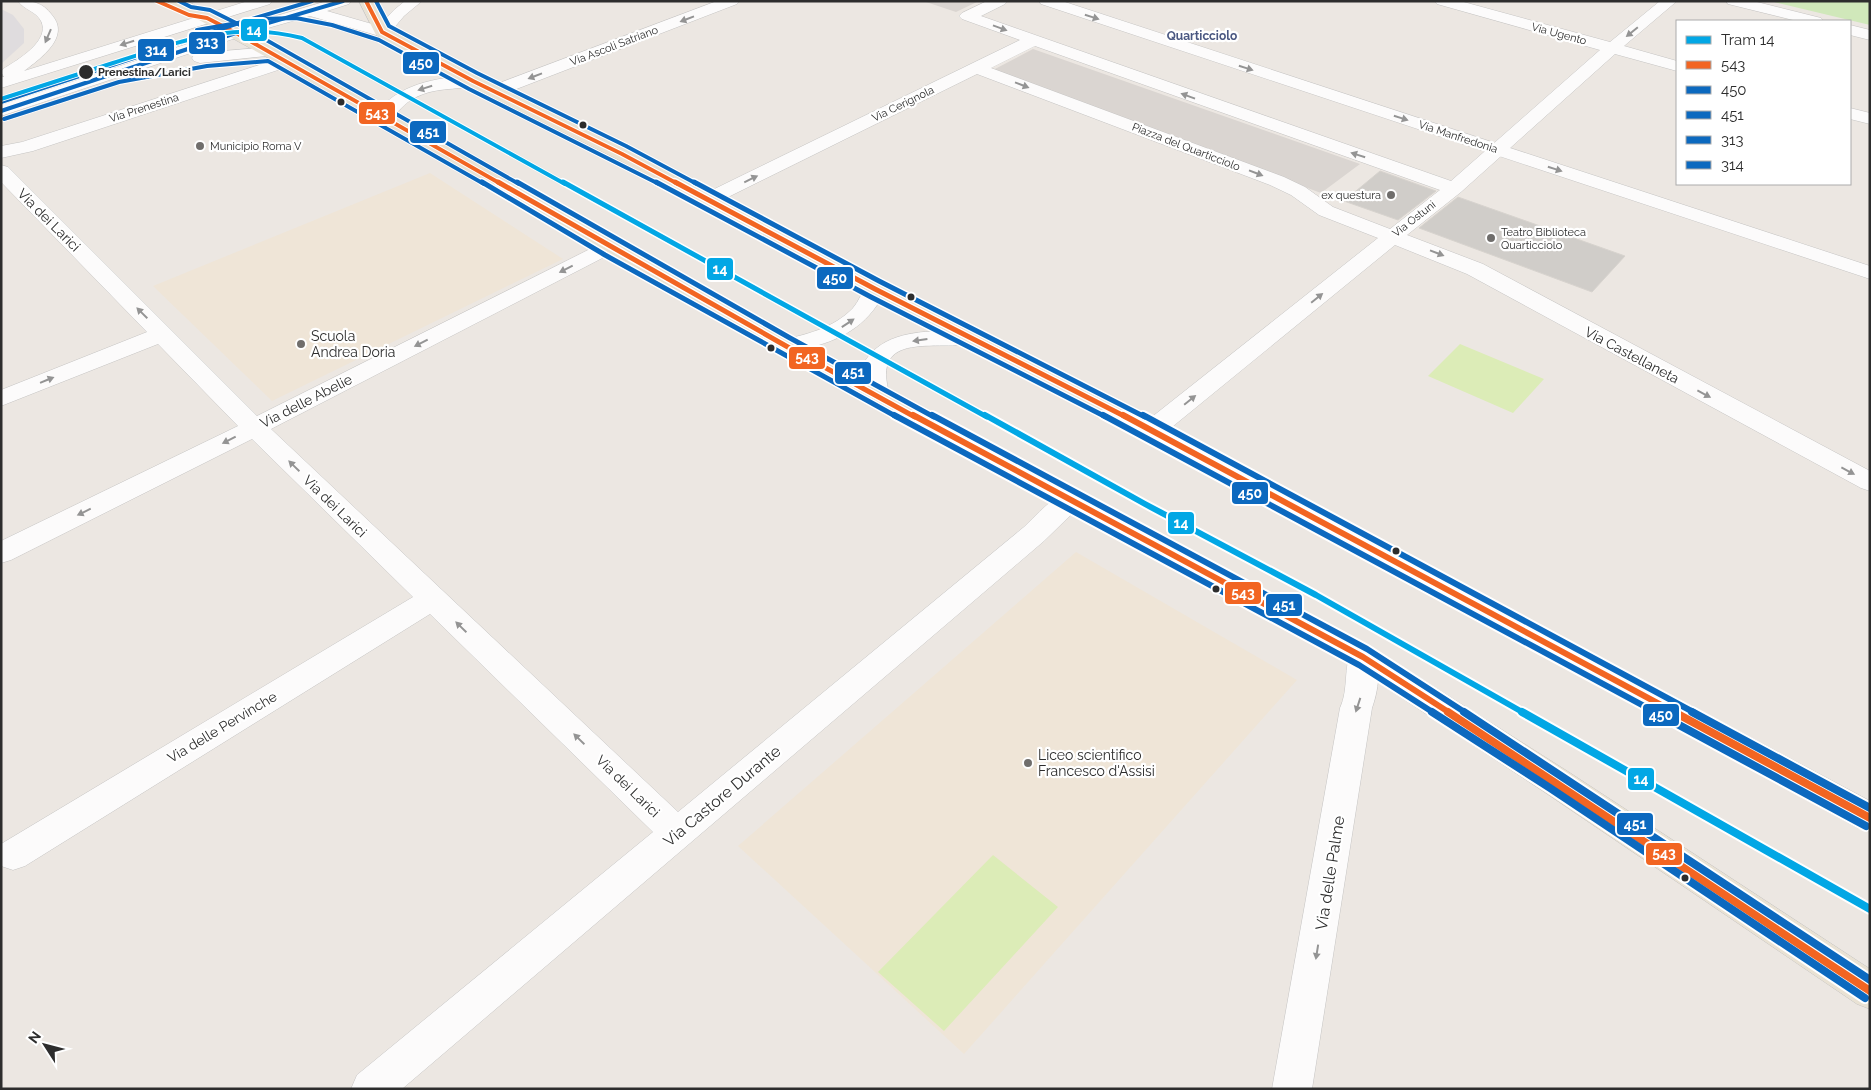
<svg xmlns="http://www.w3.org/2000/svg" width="1871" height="1090" font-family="Raleway,sans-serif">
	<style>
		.industrial { fill: #dfdcde }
		.education { fill: #efe5d7 }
		.green { fill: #d0e8ba }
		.pitch { fill: #dcecb7 }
		.plaza { fill: #dad5d1 }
		.building { fill: #d0cdc9; stroke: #d7d3ce }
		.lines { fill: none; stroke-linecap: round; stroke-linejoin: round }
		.street-casing { stroke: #c5c4c3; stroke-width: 1 }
		.secondary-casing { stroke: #c5c4c3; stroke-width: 1 }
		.primary-casing { stroke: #c6c4c3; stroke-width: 1 }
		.street { fill: #fcfbfb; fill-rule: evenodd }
		.secondary { fill: #fcfbfb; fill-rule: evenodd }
		.primary { fill: #e9e2d4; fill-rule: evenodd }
		.bus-1-far3-casing { stroke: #fff; stroke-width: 6 }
		.bus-1-far2-casing { stroke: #fff; stroke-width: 8 }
		.bus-1-far1-casing { stroke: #fff; stroke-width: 10 }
		.bus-1-casing { stroke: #fff; stroke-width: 12 }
		.bus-2-far3-casing { stroke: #fff; stroke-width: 6 }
		.bus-2-far2-casing { stroke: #fff; stroke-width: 8 }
		.bus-2-far1-casing { stroke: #fff; stroke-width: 10 }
		.bus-2-casing { stroke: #fff; stroke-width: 12 }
		.bus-3-far3-casing { stroke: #fff; stroke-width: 6 }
		.bus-3-far2-casing { stroke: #fff; stroke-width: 8 }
		.bus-3-far1-casing { stroke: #fff; stroke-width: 10 }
		.bus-3-casing { stroke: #fff; stroke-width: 12 }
		.bus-4-casing { stroke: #fff; stroke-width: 6 }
		.bus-5-casing { stroke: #fff; stroke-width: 6 }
		.bus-1-far3 { stroke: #f26522; stroke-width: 4 }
		.bus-1-far2 { stroke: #f26522; stroke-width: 5 }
		.bus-1-far1 { stroke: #f26522; stroke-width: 6 }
		.bus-1 { stroke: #f26522; stroke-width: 8 }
		.bus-2-far3 { stroke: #0c69bf; stroke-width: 4 }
		.bus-2-far2 { stroke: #0c69bf; stroke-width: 5 }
		.bus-2-far1 { stroke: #0c69bf; stroke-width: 6 }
		.bus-2 { stroke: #0c69bf; stroke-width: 8 }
		.bus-3-far3 { stroke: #0c69bf; stroke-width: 4 }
		.bus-3-far2 { stroke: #0c69bf; stroke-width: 5 }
		.bus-3-far1 { stroke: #0c69bf; stroke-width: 6 }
		.bus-3 { stroke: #0c69bf; stroke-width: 8 }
		.bus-4 { stroke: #0c69bf; stroke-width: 4 }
		.bus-5 { stroke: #0c69bf; stroke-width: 4 }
		.tram-1-far3-casing { stroke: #fff; stroke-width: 6 }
		.tram-1-far2-casing { stroke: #fff; stroke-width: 8 }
		.tram-1-far1-casing { stroke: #fff; stroke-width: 10 }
		.tram-1-casing { stroke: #fff; stroke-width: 12 }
		.tram-1-far3 { stroke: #02a7e5; stroke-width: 4 }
		.tram-1-far2 { stroke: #02a7e5; stroke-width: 5 }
		.tram-1-far1 { stroke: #02a7e5; stroke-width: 6 }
		.tram-1 { stroke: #02a7e5; stroke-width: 8 }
		.oneway { fill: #949494 }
		.stop-dot { fill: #2d2d2d; stroke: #fff; stroke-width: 2 }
		.poi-dot { fill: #706e6c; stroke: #fff; stroke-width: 2 }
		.labels { text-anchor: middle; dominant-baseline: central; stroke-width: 4.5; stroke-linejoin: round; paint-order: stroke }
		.far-street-label { font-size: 11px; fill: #2d2d2d; stroke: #fff }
		.far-stop-label { font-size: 11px; font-weight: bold; fill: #2d2d2d; stroke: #fff; text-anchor: start }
		.far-poi-label { font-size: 11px; fill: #2d2d2d; stroke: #fff; text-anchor: start }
		.far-neighbourhood-label { font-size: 12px; font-weight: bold; fill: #4a5781; stroke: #fff }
		.street-label { font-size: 14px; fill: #2d2d2d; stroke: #fff }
		.poi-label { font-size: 14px; fill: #2d2d2d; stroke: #fff; text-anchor: start }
		.near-street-label { font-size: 16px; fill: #2d2d2d; stroke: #fff }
		.line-badge { stroke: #fff; stroke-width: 2 }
		.badge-label { font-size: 14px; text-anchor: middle; font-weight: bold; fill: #fff }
	</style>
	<rect width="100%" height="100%" fill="#ece7e2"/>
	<path class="industrial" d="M1,9L13,15L24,29V43L1,64Z"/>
	<path class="education" d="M430,173L563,259L272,401L153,286Z
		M1076,552L1297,680L964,1054L738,846Z"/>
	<path class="green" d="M1770,1H1870V25Z"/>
	<path class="pitch" d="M1460,344L1544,379L1513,413L1428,376Z
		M993,855L1058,907L944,1031L878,972Z"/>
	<path class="plaza" d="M923,1H979L956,12Z
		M1033,49L1360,164L1321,193L993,70Z"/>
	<path class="building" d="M1380,171L1436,191L1398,220L1344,201Z
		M1458,197L1625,256L1592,292L1419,228Z"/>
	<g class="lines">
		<defs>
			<path id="street" d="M717,1H739L737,4L501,95L495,96L489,95L486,91L489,87Z
				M987,1H1007L1005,4L981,16L1451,181L1600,50L1437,4L1435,1H1460L1610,42L1660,1H1677L1624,46L1677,61V71L1615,54L1461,192L1407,235L1483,264L1870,471V491L1861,488L1467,274L1395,245L1161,436L1152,438L1143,436L1140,430L1143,424L1378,238L1319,215L1291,195L1270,185L977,74L714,204L707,206L700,204L697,200L700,196L1020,40L962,19L959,16L962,13ZM1035,46L1440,190L1390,229L1333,207L1305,187L1284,177L991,68Z
				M1726,1H1753L1821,18L1823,21H1797L1728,4Z
				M1850,25L1870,30V40L1850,35Z
				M287,56L293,57L295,61L293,65L33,151L1,158V146L22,142Z
				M473,76L479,77L482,81L479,85C454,91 434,86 411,100C398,108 391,125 376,121L373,117C396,84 436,77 473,76Z
				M1850,108L1870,113V124L1850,119Z
				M1,165L8,167L257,416L602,243L609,241L616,243L619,247L616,251L271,429L678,812L1024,527C1040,513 1057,488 1079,495L1083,501L1079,507L1044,541L402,1089H351L357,1075L653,832L430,614L25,866L13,870L1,866V844L413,597L252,439L11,560L1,563V541L238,426L158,344L1,406V390L147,332L1,182Z
				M875,282L883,284L886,289C871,322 846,338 812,347C801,350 790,354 778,351L775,346L778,341C804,335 833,329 853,308C859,301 862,292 867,284Z
				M968,331L976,333L979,338L976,343C939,352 869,328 890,396L887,401L878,403L869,401C862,390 858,373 865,361C886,328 933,331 968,331Z
				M1363,645L1374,649C1382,665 1378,692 1372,708L1312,1089H1272L1340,708C1349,689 1343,667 1352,649Z"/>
			<path id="secondary" d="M18,1C33,1 42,2 52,15C71,37 40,59 24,71L248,1H272L270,4L1,88V77H4L1,72L3,69C16,61 51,41 41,21C36,11 24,10 18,1Z
				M327,1H351L349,4L327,11L379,26L394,10L405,1H422L404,16L388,35H376L310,16L254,32L1,116V105L242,26Z
				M1039,1H1062L1870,266V279L1041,4Z
				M270,47L276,49L278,52L276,55L200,63L194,61L192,58L194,55L200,53Z"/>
			<path id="primary" d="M168,1H187L293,57L569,214L616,243L794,341L1079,495L1374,649L1567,771L1870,969V1009L1857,1004L1543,791L1352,665L1061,507L778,351L602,251L555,222L281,65L170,4Z
				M359,1H374L388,29L479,77L629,150L883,284L1161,424L1870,801V832L1858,828L1143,436L867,294L615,158L467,85L376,35Z"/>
		</defs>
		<use href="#street" class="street-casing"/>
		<use href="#secondary" class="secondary-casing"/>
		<use href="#primary" class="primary-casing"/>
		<use href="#street" class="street"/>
		<use href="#secondary" class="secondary"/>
		<use href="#primary" class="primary"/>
		<defs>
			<path id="bus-1-far3" d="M157,1L189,15L207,18L236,33L501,184
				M366,1L382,32L473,81L622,154L678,184"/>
			<path id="bus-1-far2" d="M498,182L786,346L915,417
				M675,182L875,289L1126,417"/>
			<path id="bus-1-far1" d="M913,415L1363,657L1450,713
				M1123,415L1676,713"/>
			<path id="bus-1" d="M1448,712L1870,991
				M1674,712L1870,818"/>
			<path id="bus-2-far3" d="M197,30L261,19L296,18L332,25L379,40L469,89L659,184
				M4,119L119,82L207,66L268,61L484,184"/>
			<path id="bus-2-far2" d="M482,182L605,255L897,417
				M656,182L871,297L1106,417"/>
			<path id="bus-2-far1" d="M894,415L1359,665L1434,713
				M1103,415L1657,713"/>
			<path id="bus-2" d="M1432,712L1550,788L1865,998
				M1655,712L1866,826"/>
			<path id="bus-3-far3" d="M179,1L191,7L210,10L240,25L519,184
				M376,1L389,26L477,73L626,146L697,184"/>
			<path id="bus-3-far2" d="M517,182L790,338L934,417
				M694,182L879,281L1145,417"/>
			<path id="bus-3-far1" d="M932,415L1367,649L1466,713
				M1143,415L1695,713"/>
			<path id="bus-3" d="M1464,712L1870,980
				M1692,712L1870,808"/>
			<path id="bus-4" d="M1,111L248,29L343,1"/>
			<path id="bus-5" d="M1,102L245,21L312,1"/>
		</defs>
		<use href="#bus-1-far3" class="bus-1-far3-casing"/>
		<use href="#bus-1-far2" class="bus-1-far2-casing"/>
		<use href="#bus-1-far1" class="bus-1-far1-casing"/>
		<use href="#bus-1" class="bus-1-casing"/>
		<use href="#bus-2-far3" class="bus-2-far3-casing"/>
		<use href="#bus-2-far2" class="bus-2-far2-casing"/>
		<use href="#bus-2-far1" class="bus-2-far1-casing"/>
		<use href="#bus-2" class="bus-2-casing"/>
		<use href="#bus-3-far3" class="bus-3-far3-casing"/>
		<use href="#bus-3-far2" class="bus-3-far2-casing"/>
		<use href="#bus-3-far1" class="bus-3-far1-casing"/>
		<use href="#bus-3" class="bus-3-casing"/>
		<use href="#bus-4" class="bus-4-casing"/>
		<use href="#bus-5" class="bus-5-casing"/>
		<use href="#bus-1-far3" class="bus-1-far3"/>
		<use href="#bus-1-far2" class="bus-1-far2"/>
		<use href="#bus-1-far1" class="bus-1-far1"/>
		<use href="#bus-1" class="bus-1"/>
		<use href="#bus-2-far3" class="bus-2-far3"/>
		<use href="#bus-2-far2" class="bus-2-far2"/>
		<use href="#bus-2-far1" class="bus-2-far1"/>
		<use href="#bus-2" class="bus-2"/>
		<use href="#bus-3-far3" class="bus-3-far3"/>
		<use href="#bus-3-far2" class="bus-3-far2"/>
		<use href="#bus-3-far1" class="bus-3-far1"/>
		<use href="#bus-3" class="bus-3"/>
		<use href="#bus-4" class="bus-4"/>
		<use href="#bus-5" class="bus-5"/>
		<defs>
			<path id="tram-1-far3" d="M1,99C38,87 76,75 113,63C180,42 231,20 302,38L565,184"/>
			<path id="tram-1-far2" d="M563,182L987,417"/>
			<path id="tram-1-far1" d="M985,415L1145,504L1316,595L1524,713"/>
			<path id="tram-1" d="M1522,712L1870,909"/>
		</defs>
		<use href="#tram-1-far3" class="tram-1-far3-casing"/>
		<use href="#tram-1-far2" class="tram-1-far2-casing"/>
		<use href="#tram-1-far1" class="tram-1-far1-casing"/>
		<use href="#tram-1" class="tram-1-casing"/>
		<use href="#tram-1-far3" class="tram-1-far3"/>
		<use href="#tram-1-far2" class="tram-1-far2"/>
		<use href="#tram-1-far1" class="tram-1-far1"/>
		<use href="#tram-1" class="tram-1"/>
	</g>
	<defs><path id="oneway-solid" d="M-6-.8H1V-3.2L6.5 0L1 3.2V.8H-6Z" transform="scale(1.25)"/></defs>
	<g class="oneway">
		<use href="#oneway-solid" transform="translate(1092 17) rotate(18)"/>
		<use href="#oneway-solid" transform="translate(687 19) rotate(159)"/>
		<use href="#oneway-solid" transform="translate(1000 28) rotate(20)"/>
		<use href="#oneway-solid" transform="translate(1632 32) rotate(141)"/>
		<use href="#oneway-solid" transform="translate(48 36) rotate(113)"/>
		<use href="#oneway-solid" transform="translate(127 43) rotate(162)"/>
		<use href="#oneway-solid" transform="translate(1246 68) rotate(18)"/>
		<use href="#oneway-solid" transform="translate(535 76) rotate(159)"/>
		<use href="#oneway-solid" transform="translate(1022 85) rotate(21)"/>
		<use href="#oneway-solid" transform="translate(425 88) rotate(163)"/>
		<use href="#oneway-solid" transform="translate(1188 96) rotate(-160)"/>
		<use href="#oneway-solid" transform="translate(1401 118) rotate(18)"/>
		<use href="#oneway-solid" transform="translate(1358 155) rotate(-163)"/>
		<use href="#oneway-solid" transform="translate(1555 169) rotate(18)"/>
		<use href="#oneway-solid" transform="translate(1256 173) rotate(21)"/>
		<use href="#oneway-solid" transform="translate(751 179) rotate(-26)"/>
		<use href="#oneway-solid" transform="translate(1437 253) rotate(21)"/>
		<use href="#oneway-solid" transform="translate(566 269) rotate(153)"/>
		<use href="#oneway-solid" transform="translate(1317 298) rotate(-39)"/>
		<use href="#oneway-solid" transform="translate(142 313) rotate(-135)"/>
		<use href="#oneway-solid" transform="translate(848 323) rotate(-34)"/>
		<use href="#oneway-solid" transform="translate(920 340) rotate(172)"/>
		<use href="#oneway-solid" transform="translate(421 343) rotate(153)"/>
		<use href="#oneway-solid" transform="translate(47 380) rotate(-22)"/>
		<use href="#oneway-solid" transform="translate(1704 394) rotate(28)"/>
		<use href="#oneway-solid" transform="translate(1190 400) rotate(-39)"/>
		<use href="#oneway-solid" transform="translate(229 440) rotate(153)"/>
		<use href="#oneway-solid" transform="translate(294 466) rotate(-136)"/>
		<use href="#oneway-solid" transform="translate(1848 471) rotate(28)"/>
		<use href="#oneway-solid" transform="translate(84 512) rotate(154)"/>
		<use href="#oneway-solid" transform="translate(461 627) rotate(-136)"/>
		<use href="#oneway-solid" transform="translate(1358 705) rotate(108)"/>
		<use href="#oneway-solid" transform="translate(579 739) rotate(-136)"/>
		<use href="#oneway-solid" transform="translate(1317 952) rotate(99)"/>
	</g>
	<g class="stop-dot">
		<circle cx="86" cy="72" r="8"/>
		<circle cx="341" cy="102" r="4.5"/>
		<circle cx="583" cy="125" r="4.5"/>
		<circle cx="911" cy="297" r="4.5"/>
		<circle cx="771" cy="348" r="4.5"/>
		<circle cx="1396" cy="551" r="4.5"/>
		<circle cx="1216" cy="589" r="4.5"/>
		<circle cx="1685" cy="878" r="4.5"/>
	</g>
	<g class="poi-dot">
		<circle cx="200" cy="146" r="5"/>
		<circle cx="1391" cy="195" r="5"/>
		<circle cx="1491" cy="238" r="5"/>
		<circle cx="301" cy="344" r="5"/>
		<circle cx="1028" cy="763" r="5"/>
	</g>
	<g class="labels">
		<g class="far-street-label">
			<text transform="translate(1559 34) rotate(15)">Via Ugento</text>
			<text transform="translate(614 46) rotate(-21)">Via Ascoli Satriano</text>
			<text transform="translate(903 104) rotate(-26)">Via Cerignola</text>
			<text transform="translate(144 108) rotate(-18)">Via Prenestina</text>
			<text transform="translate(1458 137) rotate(18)">Via Manfredonia</text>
			<text transform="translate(1186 147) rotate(21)">Piazza del Quarticciolo</text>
			<text transform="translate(1414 219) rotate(-38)">Via Ostuni</text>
		</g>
		<g class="far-stop-label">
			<text x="98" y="72">Prenestina/Larici</text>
		</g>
		<g class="far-poi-label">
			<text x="210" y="146">Municipio Roma V</text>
			<text x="1381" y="195" text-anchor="end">ex questura</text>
			<text x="1501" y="232">Teatro Biblioteca<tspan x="1501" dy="13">Quarticciolo</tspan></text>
		</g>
		<g class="far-neighbourhood-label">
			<text x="1202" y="36">Quarticciolo</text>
		</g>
		<g class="street-label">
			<text transform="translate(49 220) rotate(45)">Via dei Larici</text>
			<text transform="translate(1632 355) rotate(28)">Via Castellaneta</text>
			<text transform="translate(306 401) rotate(-27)">Via delle Abelie</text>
			<text transform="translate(335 506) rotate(44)">Via dei Larici</text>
			<text transform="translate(222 727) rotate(-31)">Via delle Pervinche</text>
			<text transform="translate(628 786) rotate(44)">Via dei Larici</text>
		</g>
		<g class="poi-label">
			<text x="311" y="336">Scuola<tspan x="311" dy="16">Andrea Doria</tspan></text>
			<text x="1038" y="755">Liceo scientifico<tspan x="1038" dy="16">Francesco d'Assisi</tspan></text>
		</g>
		<g class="near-street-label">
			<text transform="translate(722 796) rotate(-40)">Via Castore Durante</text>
			<text transform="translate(1330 873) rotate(-81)">Via delle Palme</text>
		</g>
	</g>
	<g class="line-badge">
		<rect x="240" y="18" width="28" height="24" rx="5" fill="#02a7e5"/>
		<rect x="188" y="31" width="38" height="24" rx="5" fill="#0c69bf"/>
		<rect x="137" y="38" width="38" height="24" rx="5" fill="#0c69bf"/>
		<rect x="402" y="51" width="38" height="24" rx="5" fill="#0c69bf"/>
		<rect x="358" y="101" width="38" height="24" rx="5" fill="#f26522"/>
		<rect x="409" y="120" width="38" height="24" rx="5" fill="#0c69bf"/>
		<rect x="706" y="257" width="28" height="24" rx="5" fill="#02a7e5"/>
		<rect x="816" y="266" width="38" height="24" rx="5" fill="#0c69bf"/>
		<rect x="788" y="346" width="38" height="24" rx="5" fill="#f26522"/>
		<rect x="834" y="361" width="38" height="24" rx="5" fill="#0c69bf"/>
		<rect x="1231" y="481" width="38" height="24" rx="5" fill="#0c69bf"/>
		<rect x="1167" y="511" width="28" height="24" rx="5" fill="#02a7e5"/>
		<rect x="1224" y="581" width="38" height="24" rx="5" fill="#f26522"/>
		<rect x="1265" y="593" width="38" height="24" rx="5" fill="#0c69bf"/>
		<rect x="1642" y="703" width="38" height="24" rx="5" fill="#0c69bf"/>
		<rect x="1627" y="767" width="28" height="24" rx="5" fill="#02a7e5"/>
		<rect x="1616" y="812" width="38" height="24" rx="5" fill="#0c69bf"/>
		<rect x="1645" y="842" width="38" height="24" rx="5" fill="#f26522"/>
	</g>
	<g class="badge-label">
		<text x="254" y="35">14</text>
		<text x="207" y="47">313</text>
		<text x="156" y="55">314</text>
		<text x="421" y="68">450</text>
		<text x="377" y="118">543</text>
		<text x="428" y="137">451</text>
		<text x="720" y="274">14</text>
		<text x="835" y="283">450</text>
		<text x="807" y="362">543</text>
		<text x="853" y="377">451</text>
		<text x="1250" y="498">450</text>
		<text x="1181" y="528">14</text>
		<text x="1243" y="598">543</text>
		<text x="1284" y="610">451</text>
		<text x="1661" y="720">450</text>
		<text x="1641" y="784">14</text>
		<text x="1635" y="829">451</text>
		<text x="1664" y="858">543</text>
	</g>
	<rect width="1871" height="1090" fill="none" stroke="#2d2d2d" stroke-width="5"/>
	<rect x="1676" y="20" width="175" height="165" fill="#ffffff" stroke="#ababab"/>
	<rect x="1686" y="36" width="25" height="8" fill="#02a7e5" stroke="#ababab"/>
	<text x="1721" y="45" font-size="15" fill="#2d2d2d">Tram 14</text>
	<rect x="1686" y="61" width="25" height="8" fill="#f26522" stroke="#ababab"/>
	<text x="1721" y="70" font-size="15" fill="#2d2d2d">543</text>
	<rect x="1686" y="86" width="25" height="8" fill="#0c69bf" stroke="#ababab"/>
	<text x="1721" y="95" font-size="15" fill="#2d2d2d">450</text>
	<rect x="1686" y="111" width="25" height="8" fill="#0c69bf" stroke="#ababab"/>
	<text x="1721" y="120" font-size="15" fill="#2d2d2d">451</text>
	<rect x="1686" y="136" width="25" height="8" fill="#0c69bf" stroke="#ababab"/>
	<text x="1721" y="145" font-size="15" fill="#2d2d2d">313</text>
	<rect x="1686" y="161" width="25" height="8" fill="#0c69bf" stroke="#ababab"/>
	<text x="1721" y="170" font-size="15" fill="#2d2d2d">314</text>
	<g transform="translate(45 1045) rotate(306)" stroke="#ffffff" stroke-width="4" paint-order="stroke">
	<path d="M0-4L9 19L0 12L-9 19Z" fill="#2d2d2d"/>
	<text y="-8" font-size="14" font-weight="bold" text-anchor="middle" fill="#2d2d2d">N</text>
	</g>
</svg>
